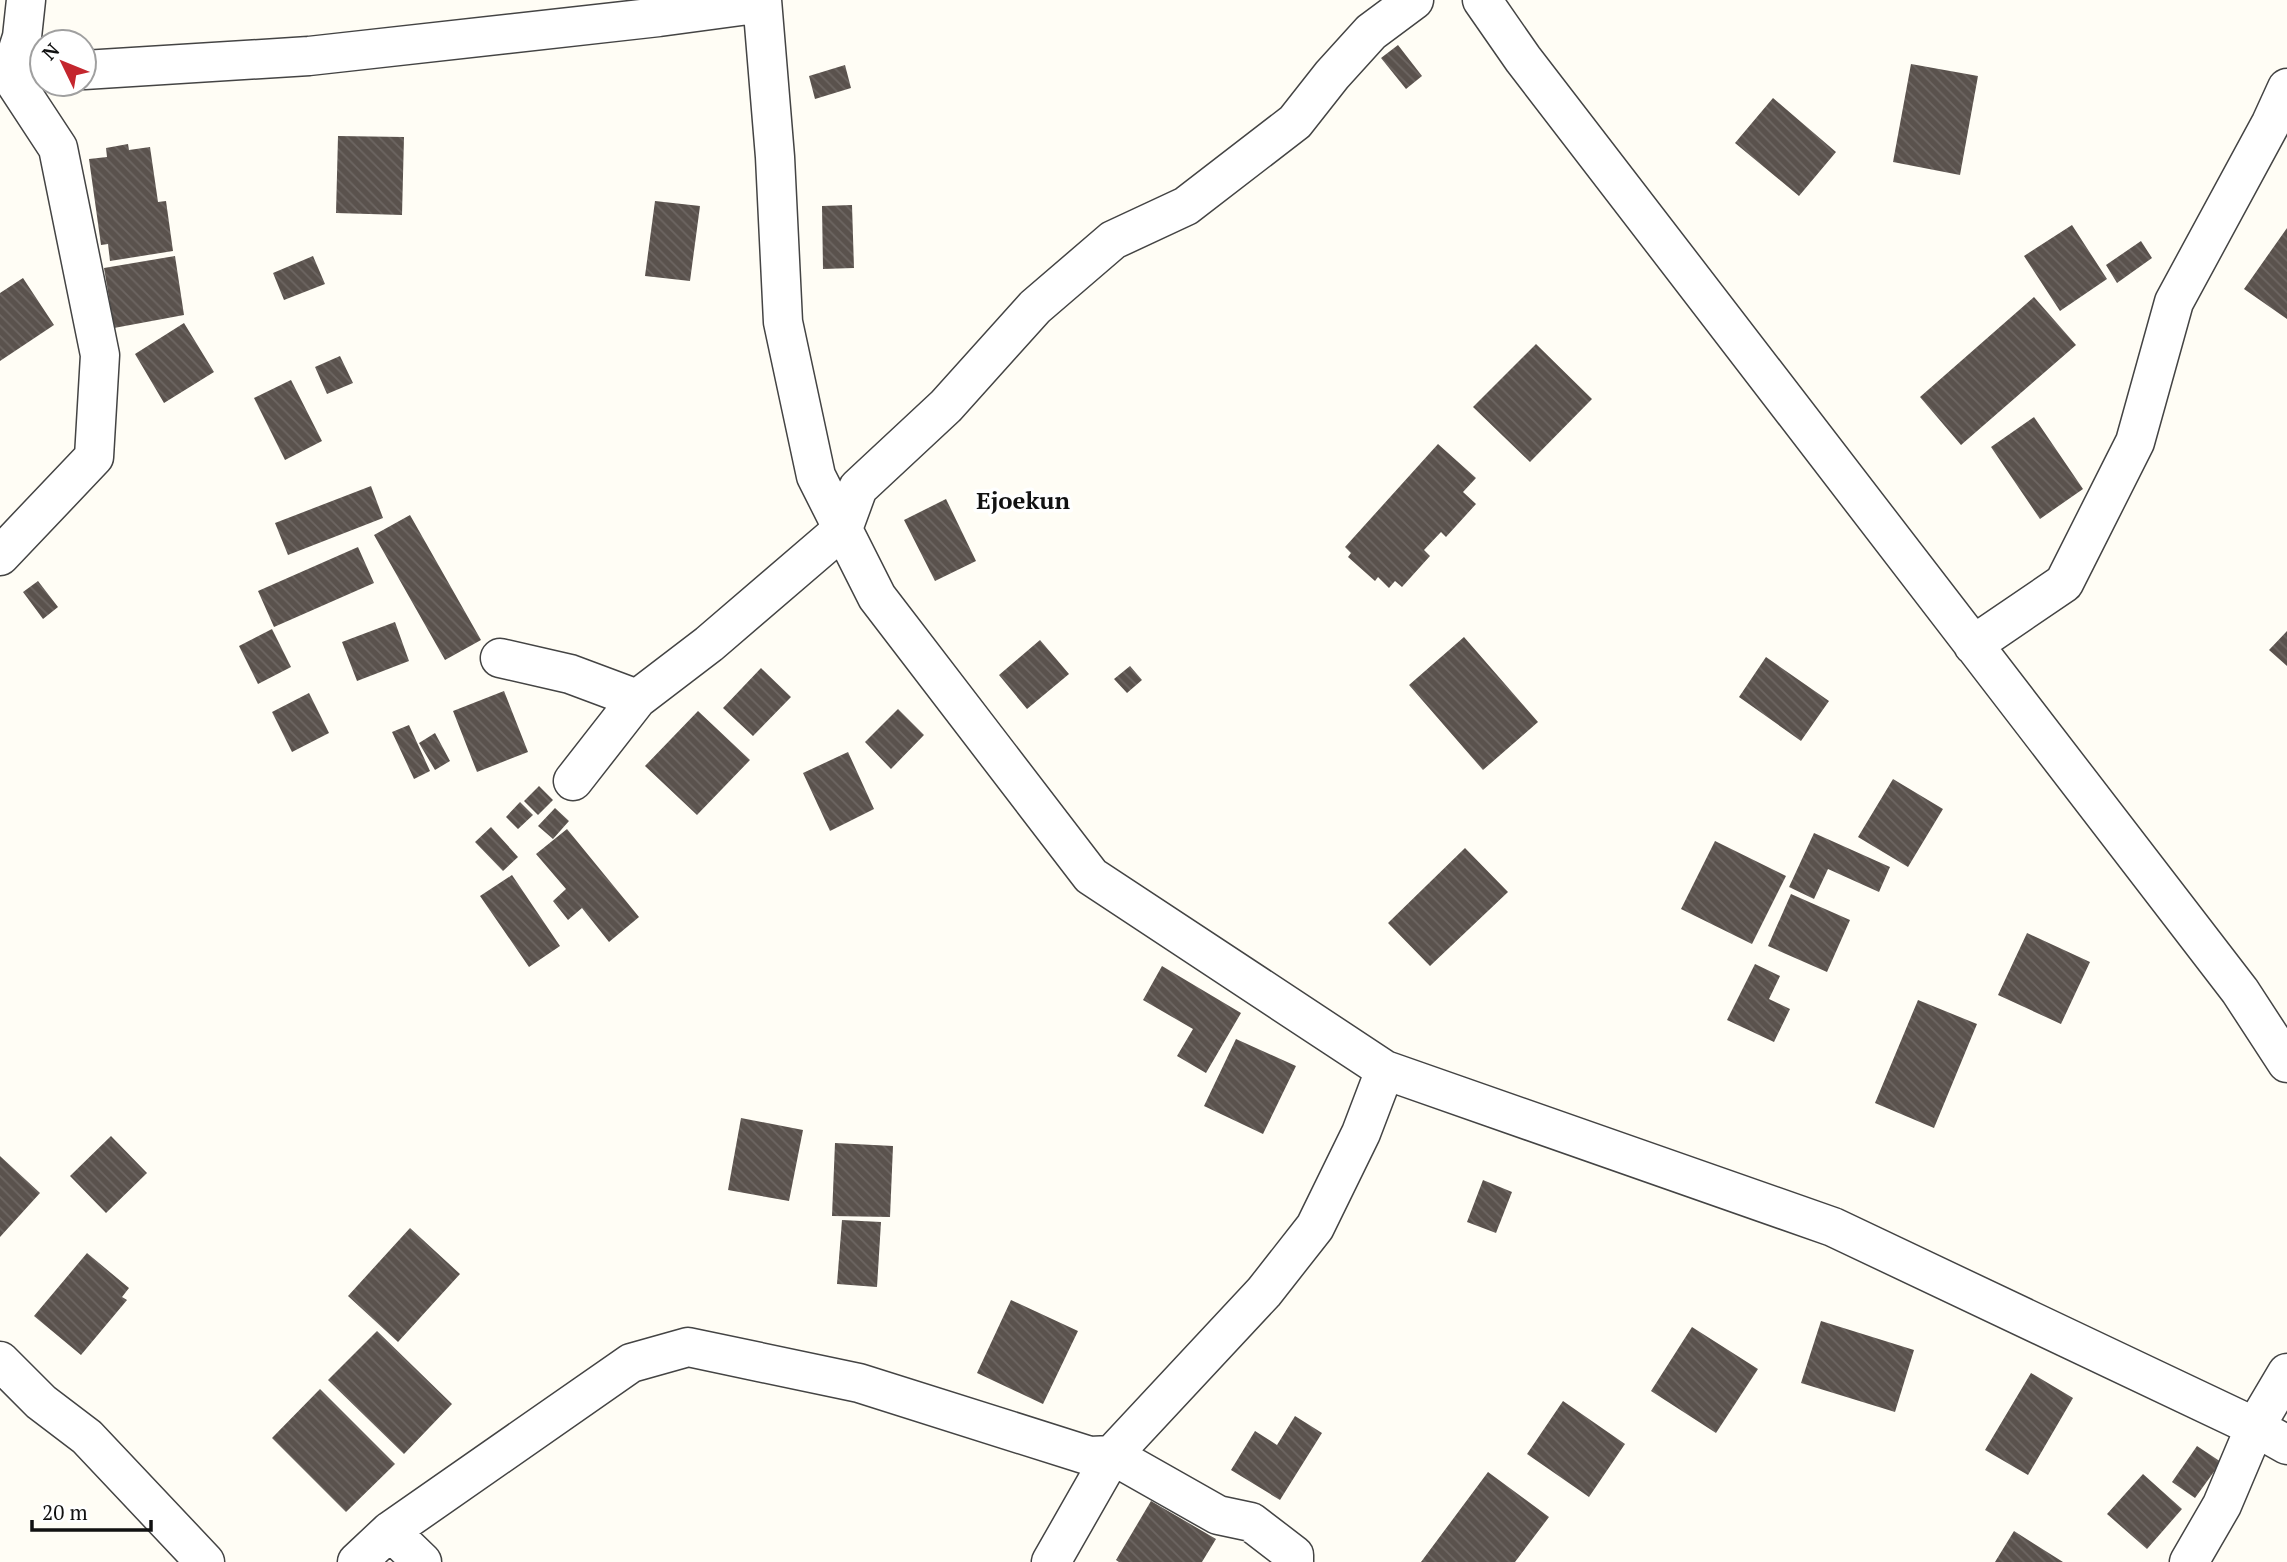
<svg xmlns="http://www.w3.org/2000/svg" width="2287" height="1562" font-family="'PT Serif',serif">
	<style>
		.building { fill: url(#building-back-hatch) }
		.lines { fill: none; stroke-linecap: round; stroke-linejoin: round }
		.minor-casing { stroke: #444; stroke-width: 41 }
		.minor { stroke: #fff; stroke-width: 38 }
		.labels { text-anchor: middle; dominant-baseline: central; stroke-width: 7; stroke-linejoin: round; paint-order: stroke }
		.quarter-label { font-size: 24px; font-weight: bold; fill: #111; stroke: #fff }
	</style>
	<defs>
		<pattern id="building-back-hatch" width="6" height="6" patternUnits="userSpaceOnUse" patternTransform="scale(1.75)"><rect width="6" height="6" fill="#5a524d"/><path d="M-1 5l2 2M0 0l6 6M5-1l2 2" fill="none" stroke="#6d6662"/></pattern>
	</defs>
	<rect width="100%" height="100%" fill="#fffdf5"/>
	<path class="building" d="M1398,45L1422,76L1406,89L1381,58Z
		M1911,64L1978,76L1960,175L1893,162Z
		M845,65L851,88L815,99L809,76Z
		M1773,98L1836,152L1799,196L1735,143Z
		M338,136L404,137L402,215L336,213Z
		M128,144L129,150L150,147L158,202L166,201L173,251L110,261L108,244L101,245L89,159L107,157L106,148Z
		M655,201L700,206L690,281L645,276Z
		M852,205L854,268L823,269L822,206Z
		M2072,225L2107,279L2060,311L2024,256Z
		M2287,228V319L2244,289Z
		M2141,241L2152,258L2117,283L2106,265Z
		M175,256L184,315L114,328L104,268Z
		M313,256L325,284L284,300L273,273Z
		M23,278L54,325L0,361V293Z
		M2034,297L2076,345L1961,445L1920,397Z
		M184,323L214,372L164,403L135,354Z
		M1536,344L1592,399L1530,462L1473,407Z
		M340,356L353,383L327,394L315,367Z
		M291,380L322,441L285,460L254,398Z
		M2034,417L2083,489L2040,519L1991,447Z
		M1438,444L1476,478L1463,492L1476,504L1446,537L1441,532L1424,550L1430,556L1402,587L1395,581L1389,588L1378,577L1375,581L1348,557L1351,553L1345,547Z
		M371,486L383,518L288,555L275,523Z
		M946,499L976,561L935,581L904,520Z
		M410,515L481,640L445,660L374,535Z
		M358,547L374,583L274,627L258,591Z
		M38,581L58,607L43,619L23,592Z
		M395,622L409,661L357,681L342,642Z
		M272,629L291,667L258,684L239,646Z
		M2287,631V666L2269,650Z
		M1464,637L1538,722L1483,770L1409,685Z
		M1040,640L1069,674L1027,709L999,675Z
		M1766,657L1829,701L1801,741L1739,697Z
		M1130,666L1142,680L1127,693L1114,679Z
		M761,668L791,697L753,736L723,708Z
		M504,691L528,752L477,772L453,711Z
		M309,693L329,733L292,752L272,712Z
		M898,709L924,735L891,769L865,742Z
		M698,711L750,760L697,815L645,766Z
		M409,725L430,771L414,779L392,732Z
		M435,733L450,761L435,770L419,743Z
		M848,752L874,809L830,831L803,773Z
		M1893,779L1943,809L1908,867L1858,837Z
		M539,786L553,800L538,815L524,801Z
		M520,802L533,815L518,829L506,817Z
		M555,808L569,821L553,839L538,826Z
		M491,827L518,857L503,871L475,842Z
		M567,829L639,917L609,942L582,908L568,920L553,901L566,889L536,854Z
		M1814,833L1890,867L1879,892L1828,869L1814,899L1789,887Z
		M1715,841L1786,876L1752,944L1681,909Z
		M1465,848L1508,892L1430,966L1388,923Z
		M512,875L560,946L529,967L480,896Z
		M1791,894L1850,920L1827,972L1768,946Z
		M2027,933L2090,962L2061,1024L1998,995Z
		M1755,964L1780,976L1769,999L1790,1009L1774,1042L1727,1020Z
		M1162,966L1241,1013L1206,1073L1177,1056L1193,1029L1143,1000Z
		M1918,1000L1977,1024L1934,1128L1875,1103Z
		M1236,1039L1296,1066L1263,1134L1204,1106Z
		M741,1118L803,1130L789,1201L728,1190Z
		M111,1136L147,1173L106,1213L70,1176Z
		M835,1143L893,1146L890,1217L832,1216Z
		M0,1156L40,1193L0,1237Z
		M1483,1180L1512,1192L1496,1233L1467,1222Z
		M842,1220L881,1222L877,1287L837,1284Z
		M410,1228L460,1274L398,1342L348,1296Z
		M87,1253L129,1288L122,1297L127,1300L81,1355L34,1316Z
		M1011,1300L1078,1331L1043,1404L977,1373Z
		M1821,1321L1914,1350L1895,1412L1801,1383Z
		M1692,1327L1758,1369L1716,1433L1651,1391Z
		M377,1331L452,1404L404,1454L328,1380Z
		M2031,1373L2073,1398L2028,1475L1985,1450Z
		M320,1389L395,1464L346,1512L272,1438Z
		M1563,1401L1625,1444L1589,1497L1527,1454Z
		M1295,1416L1322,1433L1280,1500L1231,1470L1255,1431L1277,1445Z
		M2197,1446L2221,1462L2195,1498L2172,1482Z
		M1488,1472L1549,1517L1515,1562H1421Z
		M2143,1474L2182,1509L2147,1549L2107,1514Z
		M1151,1501L1216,1539L1202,1562H1119L1116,1560Z
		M2014,1531L2063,1562H1995Z"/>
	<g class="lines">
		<defs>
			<path id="minor" d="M762,0L775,157L783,322L816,476L877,597L1091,876L1385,1070L1833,1227L2255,1427L2287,1445
				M1482,0L1523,59L2240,991L2287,1063
				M84,70L309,56L659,17L762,3
				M0,556L94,457L100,355L58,148L10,75L22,37L26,0
				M1973,645L2064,583L2135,442L2174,302L2271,123L2287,88
				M500,658L570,674L637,699
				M573,781L637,699L709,644L843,529L858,488L946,406L1035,307L1113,240L1186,206L1295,122L1332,75L1371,32L1414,0
				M0,1361L41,1402L87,1437L205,1562
				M390,1531L422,1562
				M357,1562L390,1531L631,1363L688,1347L859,1383L1090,1456L1112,1455L1264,1292L1315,1227L1361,1133L1385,1070
				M1051,1562L1112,1455L1218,1515L1251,1522L1294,1555V1562
				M2189,1562L2222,1505L2255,1427L2287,1373"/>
		</defs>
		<use href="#minor" class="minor-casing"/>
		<use href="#minor" class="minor"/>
	</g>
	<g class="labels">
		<g class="quarter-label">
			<text x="1023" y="500">Ejoekun</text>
		</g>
	</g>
	<g transform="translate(63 63) rotate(313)"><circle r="33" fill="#ffffff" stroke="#a0a0a0" stroke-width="2"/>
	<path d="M0-5L12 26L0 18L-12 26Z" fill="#c4262e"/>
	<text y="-10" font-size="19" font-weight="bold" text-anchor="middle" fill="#111111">N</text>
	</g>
	<path d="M32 1520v10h119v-10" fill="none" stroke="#111111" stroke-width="3.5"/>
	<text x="42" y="1520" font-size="21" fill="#111111" stroke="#ffffff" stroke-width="5" paint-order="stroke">20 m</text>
</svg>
